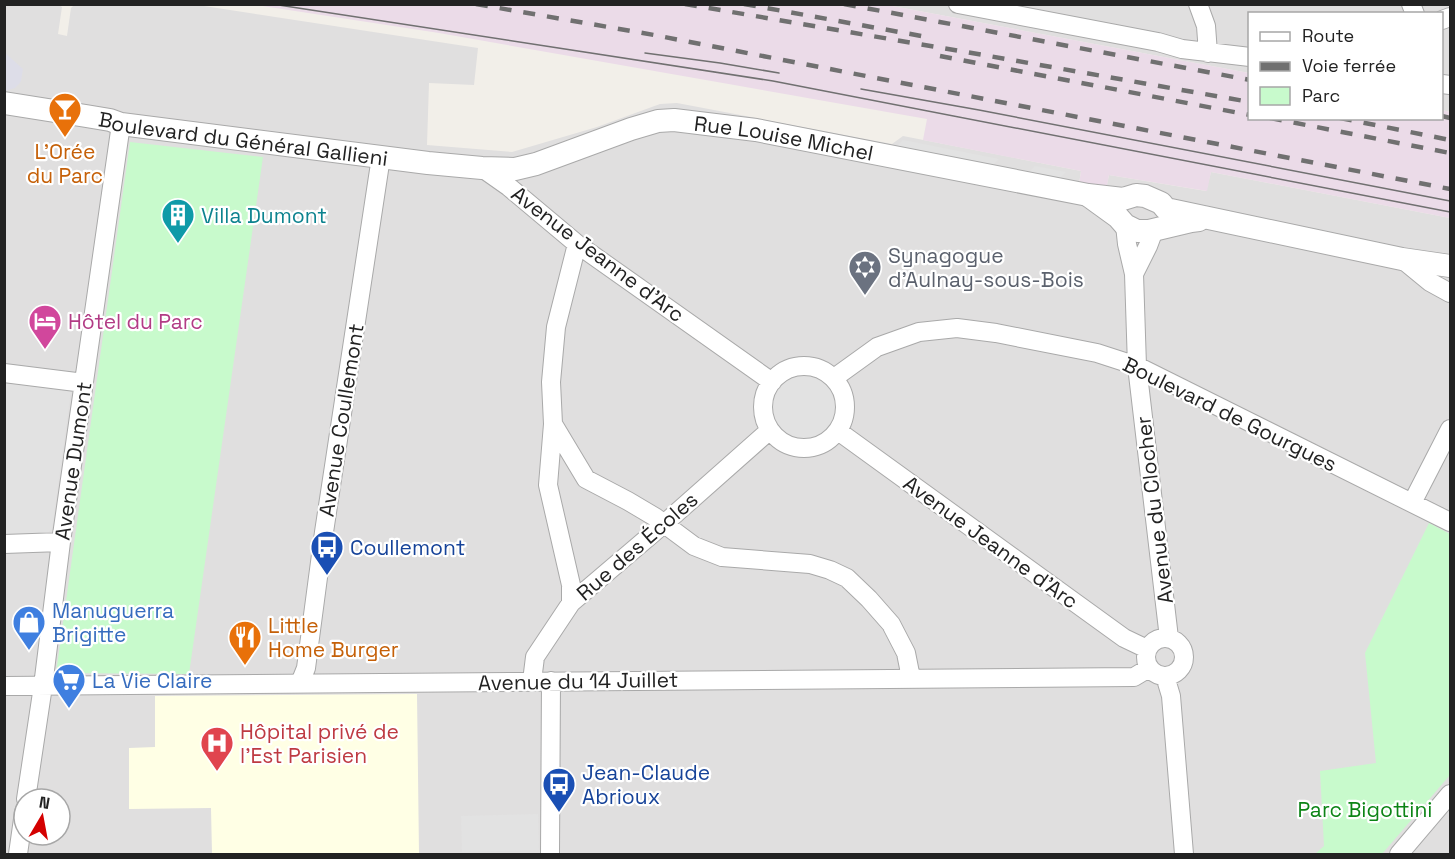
<svg xmlns="http://www.w3.org/2000/svg" width="1455" height="859" font-family="'Space Grotesk',sans-serif">
	<style>
		.residential { fill: #e0dfdf; fill-rule: evenodd }
		.industrial { fill: #ebdbe8 }
		.education { fill: #ffffe5 }
		.park { fill: #c8facc }
		.parking { fill: #e2e2e2 }
		.plaza { fill: #dddde8 }
		.lines { fill: none; stroke-linecap: round; stroke-linejoin: round }
		.minor-casing { stroke: #a9a9a9; stroke-width: 20 }
		.tertiary-casing { stroke: #a9a9a9; stroke-width: 24 }
		.minor { stroke: #fff; stroke-width: 18 }
		.tertiary { stroke: #fff; stroke-width: 22 }
		.tram { stroke: #707070; stroke-width: 1.5 }
		.rail { stroke: #707070; stroke-width: 4.5; stroke-dasharray: 12 12; stroke-linecap: butt }
		.labels { text-anchor: middle; dominant-baseline: central; stroke-width: 4.5; stroke-linejoin: round; paint-order: stroke }
		.street-label { font-size: 21px; fill: #222; stroke: #fff }
		.food-label { font-size: 21px; fill: #c56008; stroke: #fff }
		.culture-label { font-size: 21px; fill: #0d838f; stroke: #fff; text-anchor: start }
		.worship-label { font-size: 21px; fill: #5b616d; stroke: #fff; text-anchor: start }
		.hotel-label { font-size: 21px; fill: #b23c85; stroke: #fff; text-anchor: start }
		.transit-label { font-size: 21px; fill: #164399; stroke: #fff; text-anchor: start }
		.shop-label { font-size: 21px; fill: #366cbe; stroke: #fff; text-anchor: start }
		.health-label { font-size: 21px; fill: #be3a42; stroke: #fff; text-anchor: start }
		.park-label { font-size: 21px; fill: #0c8416; stroke: #fff }
	</style>
	<rect width="100%" height="100%" fill="#f2efe9"/>
	<path class="residential" d="M191,4L478,48L474,85L429,83L427,145L512,152L597,127L660,104L677,103L892,144L903,136L1081,171L1079,184L1106,189L1109,175L1206,191L1211,172L1450,218V854H5V5H59L62,7L58,34L67,36L71,8L74,5ZM24,799H60V835H24Z
		M887,5H1450V112L1442,110V14H1250L1249,73Z"/>
	<path class="industrial" d="M256,5H887L1249,73L1250,118H1442V110L1450,112V218L1211,172L1207,191L1109,175L1106,190L1079,184L1081,171L923,140L927,119L439,33Z"/>
	<path class="education" d="M417,694L419,854H212L211,808L129,809V748L155,747V696Z"/>
	<path class="park" d="M130,142L263,157L189,674L56,673Z
		M1429,523L1450,534V775L1382,854H1315L1324,846L1320,771L1376,763L1365,653Z"/>
	<path class="parking" d="M903,140L999,159L989,169L894,149Z
		M1035,166L1066,172L1056,182L1025,176Z
		M770 407a34 34 0 1 1 68 0a34 34 0 1 1-68 0Z
		M5,381L71,391L52,529L46,534L5,535Z
		M538,814L539,850L462,852L461,816Z"/>
	<path class="plaza" d="M4,52L23,69L21,81L19,84L15,88L5,91Z"/>
	<g class="lines">
		<defs>
			<path id="minor" d="M958,4L1158,42L1182,49L1250,57
				M1198,4L1206,26L1208,53
				M1411,4L1415,14
				M1442,20L1450,17
				M1442,84L1450,85
				M482,168L509,187L577,244L772,382
				M1125,225L1127,244L1134,274L1137,366L1169,638
				M1402,259L1430,282L1450,293
				M1134,274L1148,246L1154,230
				M763 407a41 41 0 1 1 82 0a41 41 0 1 1-82 0Z
				M4,373L84,383
				M834,378L877,347L919,332L957,328L996,333L1097,353L1137,366L1450,522
				M553,424L586,479L628,501L655,517L694,546L722,557L810,564L830,570L847,578L869,599L891,624L906,653L911,678
				M838,431L1124,638L1147,649
				M1412,503L1450,429
				M4,544L61,542
				M571,603V585L548,485L553,424L551,382L556,327L577,244
				M1146 657a19 19 0 1 1 38 0a19 19 0 1 1-38 0Z
				M1165,676L1171,696L1184,854
				M532,681L535,657L571,603L665,523L770,430
				M300,683L306,668L324,532L381,157
				M4,686L1134,677L1149,668
				M26,799L43,686L61,542L121,124
				M18,854L24,812
				M550,854L551,681
				M1399,854L1450,794"/>
			<g id="tertiary">
				<path id="s1" d="M4,103L86,116L110,120L121,124L428,163L482,168L515,169L536,164L631,129L658,121L674,120L756,130L1088,195L1123,199L1136,195L1145,196L1161,203L1166,209L1402,259L1450,266"/>
				<path d="M1089,196L1118,217L1125,225L1137,231H1149L1191,221L1199,220"/>
			</g>
		</defs>
		<use href="#minor" class="minor-casing"/>
		<use href="#tertiary" class="tertiary-casing"/>
		<use href="#minor" class="minor"/>
		<use href="#tertiary" class="tertiary"/>
		<path class="tram" d="M272,4L773,81L1450,212
			M645,53L720,63L779,73
			M861,89L979,110L1450,201"/>
		<path class="rail" d="M476,4L654,35L1450,189
			M685,4L989,56L1250,102
			M744,4L927,37
			M844,4L1250,80
			M940,56L1250,115
			M1442,116L1450,118
			M1270,118L1450,153
			M1340,118L1450,140"/>
	</g>
	<defs>
		<symbol id="bar-pin" viewBox="-11 -11 22 30"><path d="M0 17L-7.5 6A9.5 9.5 0 1 1 7.5 6Z" fill="#e8710a" stroke="#fff"/><path d="M-6-5H6L.8 .8V4.5H3.5V6h-7V4.5H-.8V.8Z" fill="#fff"/></symbol>
		<symbol id="building-pin" viewBox="-11 -11 22 30"><path d="M0 17L-7.5 6A9.5 9.5 0 1 1 7.5 6Z" fill="#0f9aa8" stroke="#fff"/><path d="M-4-6H4V6H1V3H-1V6H-4ZM-2.5-4.3h1.7v1.8h-1.7ZM.8-4.3h1.7v1.8H.8ZM-2.5-1h1.7V.8h-1.7ZM.8-1h1.7V.8H.8Z" fill="#fff"/></symbol>
		<symbol id="synagogue-pin" viewBox="-11 -11 22 30"><path d="M0 17L-7.5 6A9.5 9.5 0 1 1 7.5 6Z" fill="#6b7280" stroke="#fff"/><path d="M0-6.5L5.6 3.2H-5.6ZM0 6.5L5.6-3.2H-5.6Z" fill="#fff"/></symbol>
		<symbol id="hotel-pin" viewBox="-11 -11 22 30"><path d="M0 17L-7.5 6A9.5 9.5 0 1 1 7.5 6Z" fill="#d1479c" stroke="#fff"/><path d="M-6-4.5h1.5V1H6V5H4.5V3h-9V5H-6ZM-4 0a1.8 1.8 0 1 1 3.6 0ZM.5 0V-2.5h3Q6-2.5 6 0Z" fill="#fff"/></symbol>
		<symbol id="bus-pin" viewBox="-11 -11 22 30"><path d="M0 17L-7.5 6A9.5 9.5 0 1 1 7.5 6Z" fill="#1a4fb4" stroke="#fff"/><path d="M-5-6H5V4H4V6H2V4H-2V6H-4V4H-5ZM-3.5-4V0h7V-4ZM-3.5 1.2v1.5H-2V1.2ZM2 1.2v1.5H3.5V1.2Z" fill="#fff"/></symbol>
		<symbol id="shop-pin" viewBox="-11 -11 22 30"><path d="M0 17L-7.5 6A9.5 9.5 0 1 1 7.5 6Z" fill="#3f7fe0" stroke="#fff"/><path d="M-5-2.5h2.3a2.7 3.5 0 0 1 5.4 0H5L5.5 6h-11ZM-1.5-2.5h3a1.5 2.3 0 0 0-3 0Z" fill="#fff"/></symbol>
		<symbol id="restaurant-pin" viewBox="-11 -11 22 30"><path d="M0 17L-7.5 6A9.5 9.5 0 1 1 7.5 6Z" fill="#e8710a" stroke="#fff"/><path d="M-5-6h1v4h1v-4h1v4h1v-4h1v5L-1.5 .5V6h-2V.5L-5-1ZM5-6V6H3V1.5H1.5Q1.5-4 5-6Z" fill="#fff"/></symbol>
		<symbol id="supermarket-pin" viewBox="-11 -11 22 30"><path d="M0 17L-7.5 6A9.5 9.5 0 1 1 7.5 6Z" fill="#3f7fe0" stroke="#fff"/><path d="M-6-5.5h2.5l.6 2H6L4.5 2H-2.5L-4.4-4H-6ZM-1.5 3.2a1.3 1.3 0 1 0 .1 0ZM3 3.2a1.3 1.3 0 1 0 .1 0Z" fill="#fff"/></symbol>
		<symbol id="hospital-pin" viewBox="-11 -11 22 30"><path d="M0 17L-7.5 6A9.5 9.5 0 1 1 7.5 6Z" fill="#e0444e" stroke="#fff"/><path d="M-5-5h3v3.5h4V-5h3V5h-3V1.5h-4V5h-3Z" fill="#fff"/></symbol>
	</defs>
	<g fill-rule="evenodd">
		<use href="#bar-pin" x="46" y="90" width="38" height="52"/>
		<use href="#building-pin" x="159" y="196" width="38" height="52"/>
		<use href="#synagogue-pin" x="846" y="248" width="38" height="52"/>
		<use href="#hotel-pin" x="26" y="302" width="38" height="52"/>
		<use href="#bus-pin" x="308" y="528" width="38" height="52"/>
		<use href="#shop-pin" x="10" y="603" width="38" height="52"/>
		<use href="#restaurant-pin" x="226" y="618" width="38" height="52"/>
		<use href="#supermarket-pin" x="50" y="661" width="38" height="52"/>
		<use href="#hospital-pin" x="198" y="724" width="38" height="52"/>
		<use href="#bus-pin" x="540" y="765" width="38" height="52"/>
	</g>
	<g class="labels">
		<g class="street-label">
			<text stroke="none"><textPath href="#s1" startOffset="242">Boulevard du Général Gallieni</textPath></text>
			<text stroke="none"><textPath href="#s1" startOffset="794">Rue Louise Michel</textPath></text>
			<text transform="translate(598 254) rotate(37)">Avenue Jeanne d'Arc</text>
			<text transform="translate(1230 414) rotate(26)">Boulevard de Gourgues</text>
			<text transform="translate(341 420) rotate(-81)">Avenue Coullemont</text>
			<text transform="translate(73 461) rotate(-82)">Avenue Dumont</text>
			<text transform="translate(1154 510) rotate(-97)">Avenue du Clocher</text>
			<text transform="translate(991 542) rotate(36)">Avenue Jeanne d'Arc</text>
			<text transform="translate(637 546) rotate(-41)">Rue des Écoles</text>
			<text transform="translate(578 681) rotate(-1)">Avenue du 14 Juillet</text>
		</g>
		<g class="food-label">
			<text x="65" y="151">L'Orée<tspan x="65" dy="24">du Parc</tspan></text>
			<text x="268" y="625" text-anchor="start">Little<tspan x="268" dy="24">Home Burger</tspan></text>
		</g>
		<g class="culture-label">
			<text x="201" y="215">Villa Dumont</text>
		</g>
		<g class="worship-label">
			<text x="888" y="255">Synagogue<tspan x="888" dy="24">d'Aulnay-sous-Bois</tspan></text>
		</g>
		<g class="hotel-label">
			<text x="68" y="321">Hôtel du Parc</text>
		</g>
		<g class="transit-label">
			<text x="350" y="547">Coullemont</text>
			<text x="582" y="772">Jean-Claude<tspan x="582" dy="24">Abrioux</tspan></text>
		</g>
		<g class="shop-label">
			<text x="52" y="610">Manuguerra<tspan x="52" dy="24">Brigitte</tspan></text>
			<text x="92" y="680">La Vie Claire</text>
		</g>
		<g class="health-label">
			<text x="240" y="731">Hôpital privé de<tspan x="240" dy="24">l'Est Parisien</tspan></text>
		</g>
		<g class="park-label">
			<text x="1365" y="809">Parc Bigottini</text>
		</g>
	</g>
	<rect width="1455" height="859" fill="none" stroke="#222222" stroke-width="12"/>
	<rect x="1248" y="12" width="195" height="108" fill="#ffffff" stroke="#a7a7a7" stroke-width="1.5"/>
	<rect x="1260" y="32" width="30" height="9" fill="#ffffff" stroke="#a7a7a7" stroke-width="1.5"/>
	<text x="1302" y="42" font-size="18" fill="#222222">Route</text>
	<rect x="1260" y="62" width="30" height="9" fill="#707070" stroke="#a7a7a7" stroke-width="1.5"/>
	<text x="1302" y="72" font-size="18" fill="#222222">Voie ferrée</text>
	<rect x="1260" y="87" width="30" height="18" fill="#c8facc" stroke="#a7a7a7" stroke-width="1.5"/>
	<text x="1302" y="102" font-size="18" fill="#222222">Parc</text>
	<g transform="translate(42 817) rotate(10)"><circle r="28" fill="#ffffff" stroke="#a7a7a7" stroke-width="1.5"/>
	<path d="M0-4.5L10 22L0 15L-10 22Z" fill="#d40000"/>
	<text y="-9" font-size="16" font-weight="bold" text-anchor="middle" fill="#222222">N</text>
	</g>
</svg>
